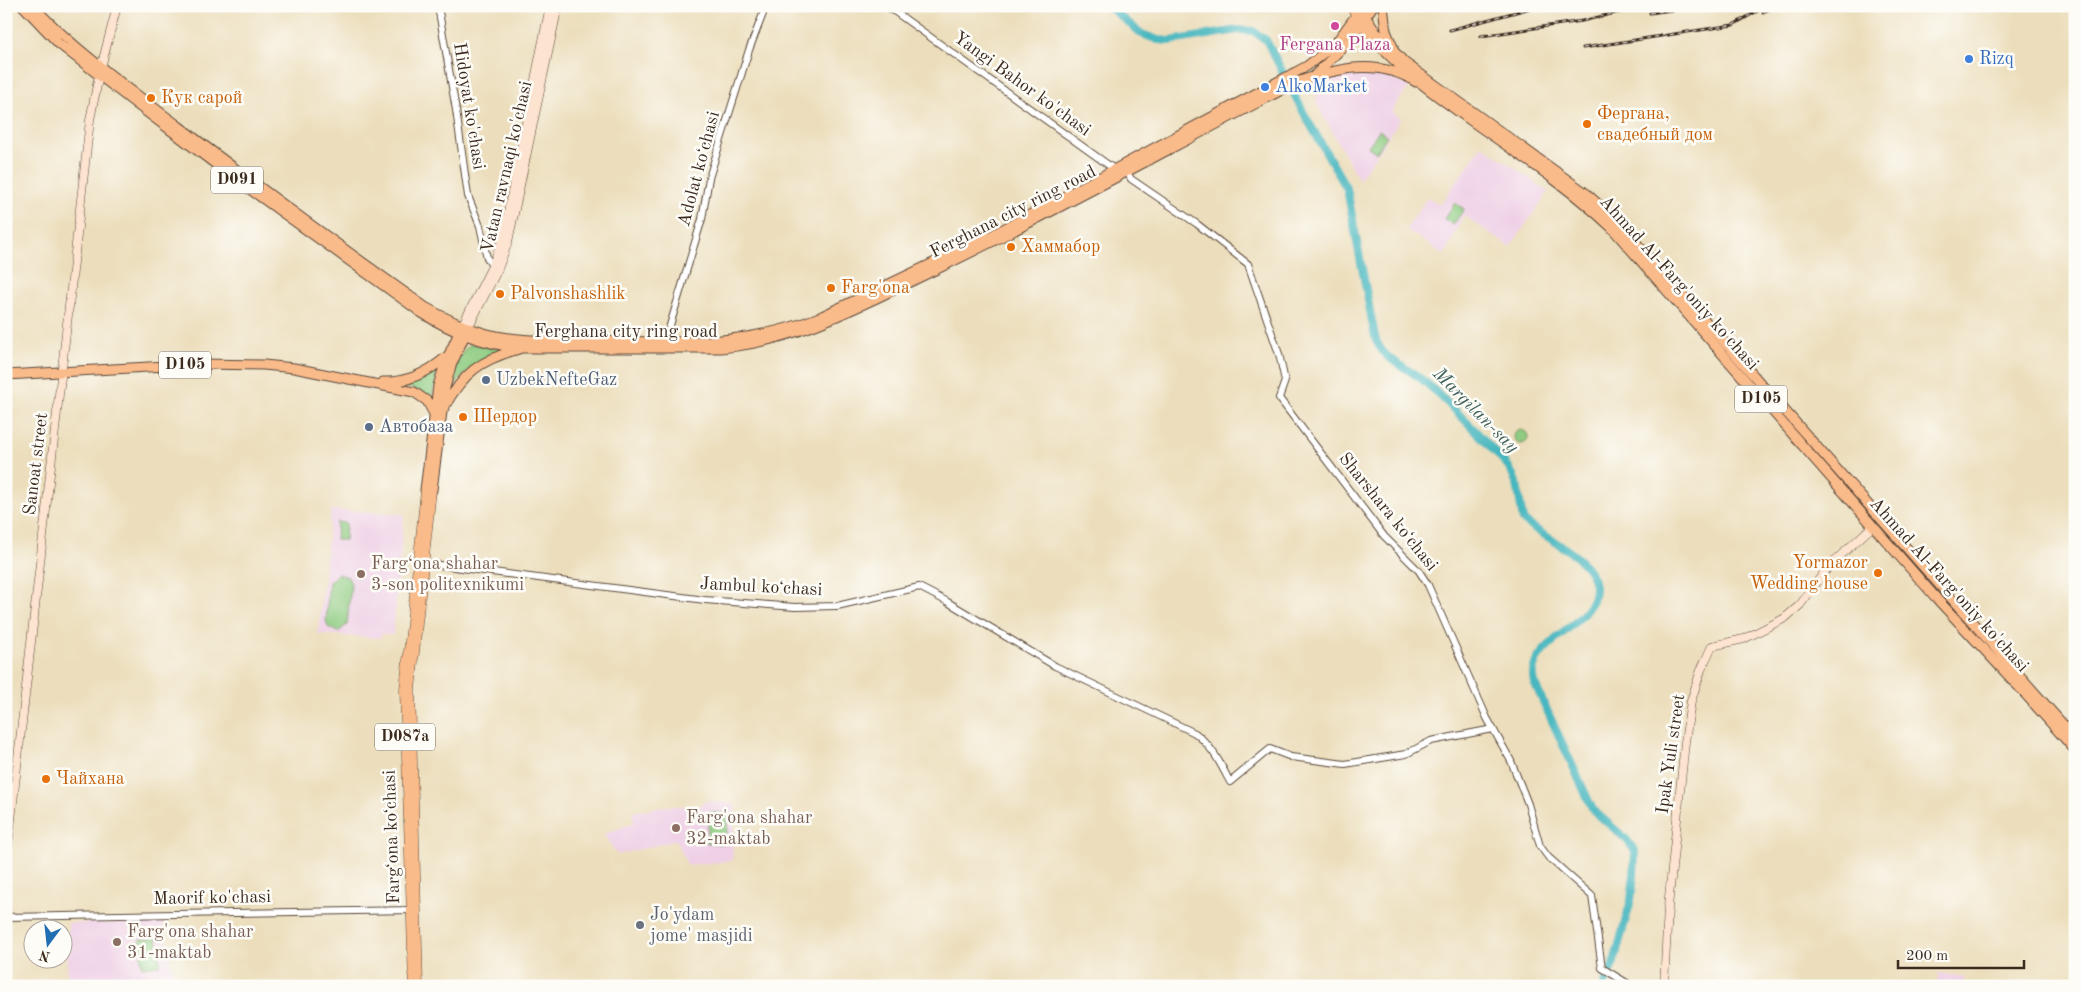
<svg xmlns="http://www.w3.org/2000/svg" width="2081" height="992" font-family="'Old Standard TT',serif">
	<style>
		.built { fill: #efd0e6 }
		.green { fill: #8fcc82; stroke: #657b50 }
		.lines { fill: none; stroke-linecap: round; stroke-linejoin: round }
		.river { stroke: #48b7bf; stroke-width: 8 }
		.tertiary-casing { stroke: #564536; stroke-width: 8 }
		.secondary-casing { stroke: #564536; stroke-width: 9 }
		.primary-casing { stroke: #564536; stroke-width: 9 }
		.trunk-casing { stroke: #564536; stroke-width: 11 }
		.tertiary { stroke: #fff; stroke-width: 6 }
		.secondary { stroke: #fde4d1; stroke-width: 8 }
		.primary { stroke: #fabb8b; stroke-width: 8 }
		.trunk { stroke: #fabb8b; stroke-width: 9 }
		.rail-casing { stroke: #3b2a1e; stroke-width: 3 }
		.rail { stroke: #fdfcf7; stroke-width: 1; stroke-dasharray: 4; stroke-linecap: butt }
		.hotel-dot { fill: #d1479c; stroke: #fdfcf7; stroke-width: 2 }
		.shop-dot { fill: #3f7fe0; stroke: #fdfcf7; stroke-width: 2 }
		.food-dot { fill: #e8710a; stroke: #fdfcf7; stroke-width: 2 }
		.service-dot { fill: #5c6f8a; stroke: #fdfcf7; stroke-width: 2 }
		.education-dot { fill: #8d6e63; stroke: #fdfcf7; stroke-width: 2 }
		.worship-dot { fill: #6b7280; stroke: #fdfcf7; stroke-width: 2 }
		.labels { text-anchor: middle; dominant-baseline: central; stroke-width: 5; stroke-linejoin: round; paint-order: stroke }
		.shield { fill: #fdfcf7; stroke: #75695f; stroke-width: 1 }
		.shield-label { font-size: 16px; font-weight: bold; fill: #3b2a1e }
		.hotel-label { font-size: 18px; fill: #b23c85; stroke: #fdfcf7 }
		.shop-label { font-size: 18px; fill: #366cbe; stroke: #fdfcf7; text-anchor: start }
		.street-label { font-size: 18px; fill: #3b2a1e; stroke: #fdfcf7 }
		.food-label { font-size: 18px; fill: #c56008; stroke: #fdfcf7; text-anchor: start }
		.service-label { font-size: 18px; fill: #4e5e75; stroke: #fdfcf7; text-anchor: start }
		.education-label { font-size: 18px; fill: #785e54; stroke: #fdfcf7; text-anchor: start }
		.worship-label { font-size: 18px; fill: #5b616d; stroke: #fdfcf7; text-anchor: start }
		.water-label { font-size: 19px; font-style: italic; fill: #40625e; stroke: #fdfcf7 }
	</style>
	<rect width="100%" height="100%" fill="#fdfcf7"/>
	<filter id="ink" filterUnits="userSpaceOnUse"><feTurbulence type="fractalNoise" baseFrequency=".02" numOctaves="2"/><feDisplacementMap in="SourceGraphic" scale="10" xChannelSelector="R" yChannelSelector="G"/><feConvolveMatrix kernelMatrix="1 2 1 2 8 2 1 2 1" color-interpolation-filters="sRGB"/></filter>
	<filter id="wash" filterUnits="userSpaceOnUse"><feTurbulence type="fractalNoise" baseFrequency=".0096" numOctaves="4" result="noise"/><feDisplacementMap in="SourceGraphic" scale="20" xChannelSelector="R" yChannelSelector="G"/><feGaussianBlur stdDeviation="1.12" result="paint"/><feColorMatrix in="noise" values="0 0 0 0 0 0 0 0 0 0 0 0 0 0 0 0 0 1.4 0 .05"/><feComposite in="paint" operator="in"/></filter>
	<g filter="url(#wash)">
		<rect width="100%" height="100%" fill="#ecdebc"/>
		<path class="built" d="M1358,74H1373L1389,78L1409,86L1392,111L1401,118L1359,180L1317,104L1316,94L1322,86L1320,80Z
			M1482,145L1548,192L1510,247L1464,216L1444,255L1406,229L1428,197L1440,205Z
			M331,510L404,514L393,635L381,634V638L318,634Z
			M705,801L735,804L732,861L687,865L677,840L617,855L604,834L634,823L632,812L667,806H700Z
			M163,922L175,981L174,986H67L68,923Z
			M1938,973L1964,977V986H1938Z"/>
		<path class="green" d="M1379,130L1387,136L1376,152L1368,147Z
			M1455,203L1464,209L1453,225L1444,219Z
			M472,344L503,350C475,361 465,371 448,395C451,382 458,348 472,344Z
			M438,369L431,400L420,391L398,385L424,377Z
			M1514 437a7 7 0 1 1 14 0a7 7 0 1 1-14 0Z
			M337,522L346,523L345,540H336Z
			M337,574L348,577L351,584L347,625L338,632L328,627L326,620L329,582Z
			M709,812L728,814L726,844L707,843Z
			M157,937L160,965L142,967L140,939Z"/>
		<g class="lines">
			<path class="river" d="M1108,6L1142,34L1158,40L1170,41L1238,30L1253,31L1266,40L1306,117L1347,189L1375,337C1382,361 1407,366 1425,382C1454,408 1483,438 1509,467L1517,484L1523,520C1543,538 1592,556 1595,586C1597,626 1523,643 1534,682L1593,810L1627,840L1635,851L1634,875L1631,900L1614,962L1604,986"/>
		</g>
	</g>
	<g filter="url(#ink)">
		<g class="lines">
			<defs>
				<path id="tertiary" d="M438,6L456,110L468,196L480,226L487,258L492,266
					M887,6L1114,169
					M1127,172L1131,179L1197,224L1248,264L1279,354L1285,381L1279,398L1384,536L1419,571L1428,585L1487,718L1511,761L1528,804L1540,846L1548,857L1592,896L1602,968L1632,986
					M665,342L702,219L709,178L749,50L766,6
					M424,563L705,600L795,607L837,606L919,587L946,601L1055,666L1195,733C1212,746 1220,763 1230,782L1270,749L1291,757L1345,764L1406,754L1431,741L1493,729
					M6,917L415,910"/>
				<path id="secondary" d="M462,326L492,266L502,241L550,6
					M468,328L498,269L508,242L558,6
					M6,864L90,120L99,75L117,6
					M1664,986L1668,907L1685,742L1691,701L1701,670L1712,646L1744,639L1785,618L1800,605L1829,566L1873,526"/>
				<path id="primary" d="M1350,6L1356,16
					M413,986L404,689L425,490
					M419,986L411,690L432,490"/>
				<path id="trunk" d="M23,6L59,44L136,104L226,172L422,313C452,332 486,345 522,348H721C799,341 867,302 937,269C1059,210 1177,144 1297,82C1337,68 1378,58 1416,82
					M33,6C77,52 129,89 180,127C261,189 342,248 425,307C444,318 463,327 484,333C521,343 560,340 597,341C678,342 745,348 822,316L994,234L1307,66L1335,44L1363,6
					M1383,6L1386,31L1393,47
					M1361,10L1375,31L1405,63L1587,194L1615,219L2075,738
					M1356,16C1383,56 1420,84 1459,112C1510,149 1565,183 1611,227L1937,599L2018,686L2075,750
					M1313,77L1348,42L1373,6
					M461,328L445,363L438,386L425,490H432L445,388L451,366L467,330
					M6,375L202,364L264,365L294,368L414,392L427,401L434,414
					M383,382C407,383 427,373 445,358
					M444,408C463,373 480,360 519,349"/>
			</defs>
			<use href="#tertiary" class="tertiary-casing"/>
			<use href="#secondary" class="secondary-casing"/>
			<use href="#primary" class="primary-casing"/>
			<use href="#trunk" class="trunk-casing"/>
			<use href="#tertiary" class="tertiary"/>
			<use href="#secondary" class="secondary"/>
			<use href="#primary" class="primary"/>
			<use href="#trunk" class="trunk"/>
			<defs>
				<path id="rail" d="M1740,7L1741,6
					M1619,12L1657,6
					M1763,12L1776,6
					M1650,13L1700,6
					M1450,30L1538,6
					M1481,36L1582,21L1624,11
					M1583,48L1733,25L1759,10"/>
			</defs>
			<use href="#rail" class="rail-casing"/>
			<use href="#rail" class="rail"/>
		</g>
	</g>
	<circle class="hotel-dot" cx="1335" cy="26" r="5"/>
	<g class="shop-dot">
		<circle cx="1969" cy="59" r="5"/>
		<circle cx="1265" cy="87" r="5"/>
	</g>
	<g class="food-dot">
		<circle cx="151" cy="98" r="5"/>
		<circle cx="1587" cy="124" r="5"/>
		<circle cx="1011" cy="247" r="5"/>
		<circle cx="831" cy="288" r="5"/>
		<circle cx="500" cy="294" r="5"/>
		<circle cx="463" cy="417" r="5"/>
		<circle cx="1878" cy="573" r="5"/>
		<circle cx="46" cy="779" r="5"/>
	</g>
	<g class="service-dot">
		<circle cx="486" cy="380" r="5"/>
		<circle cx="369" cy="427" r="5"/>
	</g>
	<g class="education-dot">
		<circle cx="361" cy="574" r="5"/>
		<circle cx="676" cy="828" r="5"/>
		<circle cx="117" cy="942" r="5"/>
	</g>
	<circle class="worship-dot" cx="640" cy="925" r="5"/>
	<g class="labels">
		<g class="shield">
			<rect x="211" y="166.5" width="52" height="27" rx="4"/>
			<rect x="159" y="351.5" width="52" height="27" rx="4"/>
			<rect x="1735" y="385.5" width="52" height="27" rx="4"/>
			<rect x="375" y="723.5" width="60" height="27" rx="4"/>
		</g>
		<g class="shield-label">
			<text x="237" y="180">D091</text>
			<text x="185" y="365">D105</text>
			<text x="1761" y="399">D105</text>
			<text x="405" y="737">D087a</text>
		</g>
		<g class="hotel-label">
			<text x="1335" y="45">Fergana Plaza</text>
		</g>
		<g class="shop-label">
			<text x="1979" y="59">Rizq</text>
			<text x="1275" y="87">AlkoMarket</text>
		</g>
		<g class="street-label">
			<text transform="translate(1022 84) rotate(36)">Yangi Bahor ko'chasi</text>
			<text transform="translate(469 106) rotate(81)">Hidoyat ko'chasi</text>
			<text transform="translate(507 167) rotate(-77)">Vatan ravnaqi ko'chasi</text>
			<text transform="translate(699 169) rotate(-75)">Adolat koʻchasi</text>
			<text transform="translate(1013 212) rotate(-27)">Ferghana city ring road</text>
			<text transform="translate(1679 283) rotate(48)">Ahmad Al-Farg'oniy ko'chasi</text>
			<text x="626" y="332">Ferghana city ring road</text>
			<text transform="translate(36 464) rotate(-83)">Sanoat street</text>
			<text transform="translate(1388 512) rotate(51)">Sharshara koʻchasi</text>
			<text transform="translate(1949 585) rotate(48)">Ahmad Al-Farg'oniy ko'chasi</text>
			<text transform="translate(761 587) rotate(3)">Jambul koʻchasi</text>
			<text transform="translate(1671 754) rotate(-82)">Ipak Yuli street</text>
			<text transform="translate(392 837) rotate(-92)">Fargʻona koʻchasi</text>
			<text transform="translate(212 898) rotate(-1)">Maorif ko'chasi</text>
		</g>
		<g class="food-label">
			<text x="161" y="98">Кук сарой</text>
			<text x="1597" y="114">Фергана,<tspan x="1597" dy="21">свадебный дом</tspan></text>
			<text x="1021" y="247">Хаммабор</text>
			<text x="841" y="288">Farg'ona</text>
			<text x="510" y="294">Palvonshashlik</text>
			<text x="473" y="417">Шердор</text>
			<text x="1868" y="563" text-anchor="end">Yormazor<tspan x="1868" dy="21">Wedding house</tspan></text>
			<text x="56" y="779">Чайхана</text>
		</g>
		<g class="service-label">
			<text x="496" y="380">UzbekNefteGaz</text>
			<text x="379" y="427">Автобаза</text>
		</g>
		<g class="education-label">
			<text x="371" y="564">Farg‘ona shahar<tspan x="371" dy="21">3-son politexnikumi</tspan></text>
			<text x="686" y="818">Farg'ona shahar<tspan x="686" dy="21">32-maktab</tspan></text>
			<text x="127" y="932">Farg'ona shahar<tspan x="127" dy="21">31-maktab</tspan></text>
		</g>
		<g class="worship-label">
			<text x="650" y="915">Jo'ydam<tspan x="650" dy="21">jome' masjidi</tspan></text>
		</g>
		<g class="water-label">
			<text transform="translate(1475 411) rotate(45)">Margilan-say</text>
		</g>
	</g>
	<rect width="2081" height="992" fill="none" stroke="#fdfcf7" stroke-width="25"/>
	<g transform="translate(48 944) rotate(195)"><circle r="24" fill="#fdfcf7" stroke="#afa8a0"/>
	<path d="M0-4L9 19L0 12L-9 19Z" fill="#1f6fb2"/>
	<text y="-8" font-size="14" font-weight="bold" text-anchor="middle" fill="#3b2a1e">N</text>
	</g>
	<path d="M1898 960v8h126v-8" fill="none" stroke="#3b2a1e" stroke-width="2.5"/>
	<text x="1906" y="960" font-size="15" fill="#3b2a1e" stroke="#fdfcf7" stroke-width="4" paint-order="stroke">200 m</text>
</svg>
